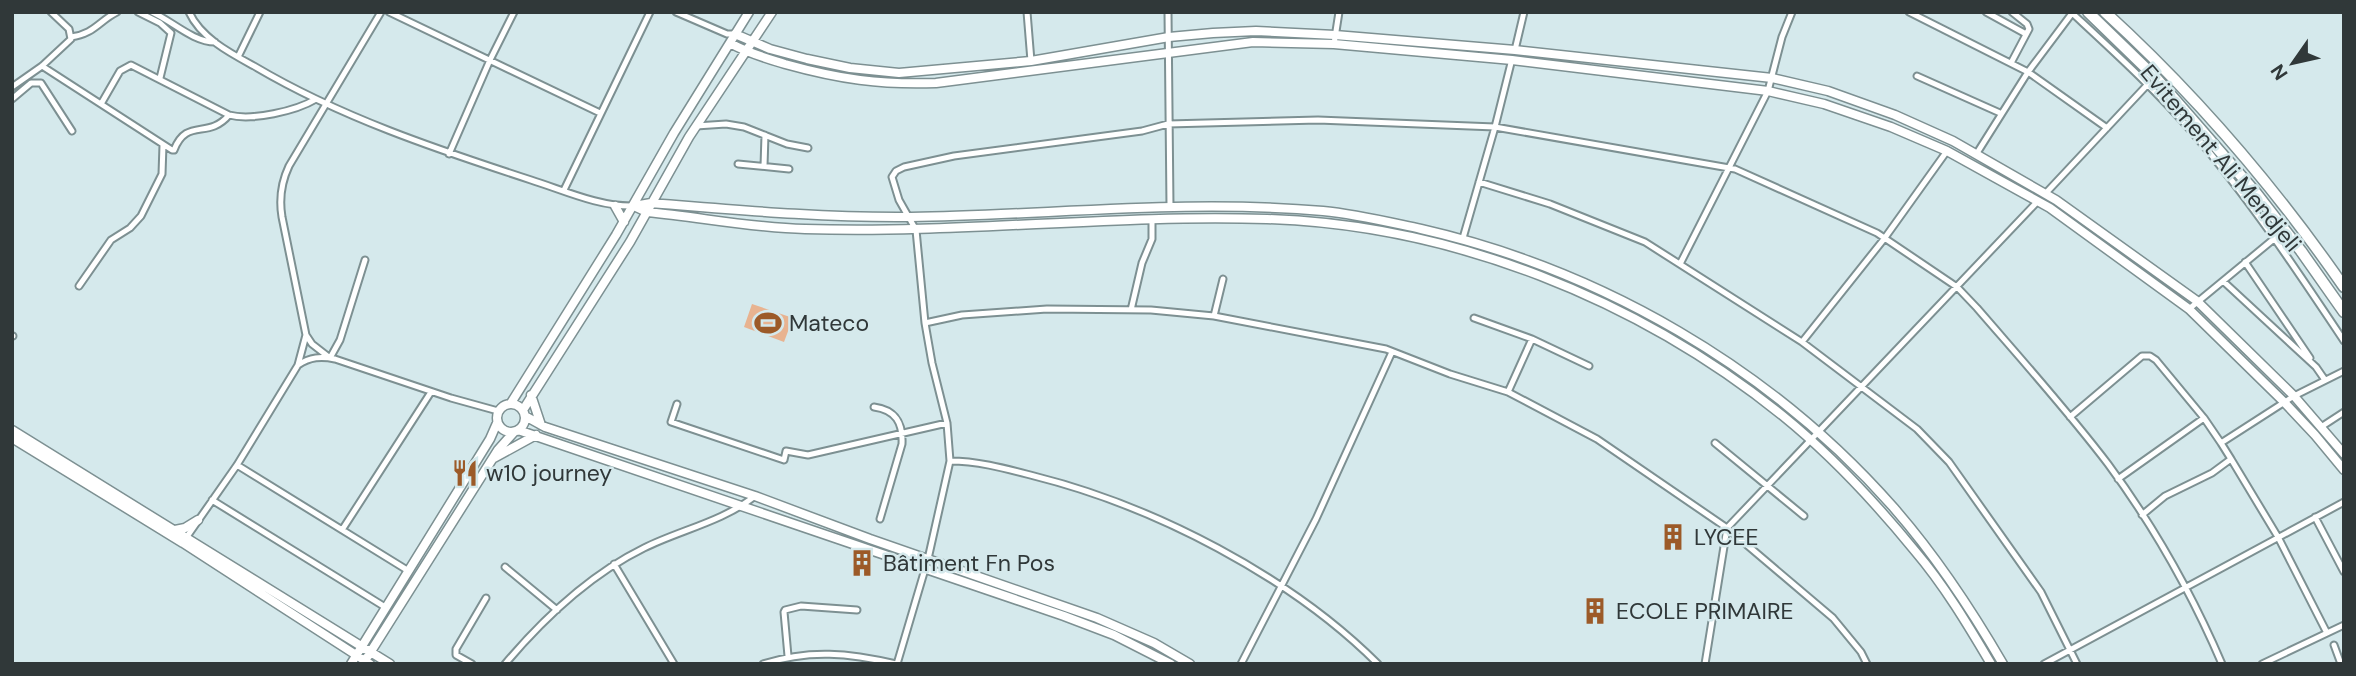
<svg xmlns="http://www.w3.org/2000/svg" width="2356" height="676" font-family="'DM Sans',sans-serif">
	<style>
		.green { fill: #e8b390 }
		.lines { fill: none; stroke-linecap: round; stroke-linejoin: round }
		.street-casing { stroke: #7d9092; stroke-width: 9 }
		.secondary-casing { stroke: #7d9092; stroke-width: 11 }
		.highway-casing { stroke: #7d9092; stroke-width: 13 }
		.street { stroke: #fff; stroke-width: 5 }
		.secondary { stroke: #fff; stroke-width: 8 }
		.highway { stroke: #fff; stroke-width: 10 }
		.labels { text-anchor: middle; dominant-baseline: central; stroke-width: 5; stroke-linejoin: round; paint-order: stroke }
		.street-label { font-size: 23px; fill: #303839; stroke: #d5e9ec }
		.poi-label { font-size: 23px; fill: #303839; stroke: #d5e9ec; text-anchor: start }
	</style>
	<rect width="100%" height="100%" fill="#d5e9ec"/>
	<path class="green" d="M752,304L793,318L784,342L744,327Z"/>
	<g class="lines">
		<defs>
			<path id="street" d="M138,12L160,23L171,33L160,78
				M152,12C172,21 193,42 215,42
				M189,12C201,38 230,53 254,66C340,117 436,149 531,180C563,190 599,207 634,206
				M389,12L600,113
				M676,12L727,34H734
				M1027,12L1031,61
				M1168,12L1170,207
				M1909,12L2028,72L2107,128
				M1986,12L2026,34
				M2071,12C2113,51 2155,89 2193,133C2249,198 2296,269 2344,341
				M71,37C94,34 99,21 117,12
				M1334,44L1339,12
				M1515,50L1524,12
				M238,57L260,12
				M2011,63L2029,29L2027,24L2012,12
				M42,66L172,150H174C187,117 208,140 229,115
				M1917,76L2000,113
				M12,87L42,66L71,39L69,29L51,12
				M12,99L31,83H41L72,131
				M101,104L120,71L131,65L229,115C252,121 296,111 316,99
				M696,126L726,124L744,127L787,144L808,148
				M1977,153L2028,72L2073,12
				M449,154L490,60L514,12
				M738,164L789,169
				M764,166L765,135
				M1479,182L1550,204L1645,242L1802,342L1884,239L1947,151
				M564,190L650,12
				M2045,194L2148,84
				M1463,238L1495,127L1512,59
				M2245,262L2310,358
				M1680,264L1768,91L1782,37L1792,12
				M2223,281L2316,367L2325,380
				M79,286L111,240L130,228L141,216L162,174L163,145
				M2189,309L2275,238
				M1131,310L1142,263L1152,239V220
				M1214,316L1223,279
				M1474,318L1532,339L1589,366
				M925,323L916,230L899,200L892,177L896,171L904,167L954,156L1142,131L1168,124L1318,120L1495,127L1735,169L1877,233L1957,287L1977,308C2021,359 2067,410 2108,464C2153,525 2192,594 2222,664
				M306,335L312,344L330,358L340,340L365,260
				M12,336H13
				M1802,342L1917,429L1949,462L2041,592L2077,664
				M298,365L306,335L282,217C279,199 281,183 289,166L381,12
				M1508,392L1532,339
				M677,404L671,422L784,460L786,451L808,455L947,423
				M874,407C896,410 903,423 902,444L880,519
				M2070,417L2142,356H2150L2156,360L2204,418
				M2321,427L2344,412
				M1715,443L1804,516
				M2231,459L2278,537L2327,633
				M950,461C979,461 1007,469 1034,476C1154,506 1290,576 1378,664
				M237,465L407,570
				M2118,479L2204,418L2221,443
				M212,500L385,607
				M2142,515L2165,496L2212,473L2231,459L2221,443L2294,396L2344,371
				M2315,517L2344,572
				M342,530L431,392
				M186,538L237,465L298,365C310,357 321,356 335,359L451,398L498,411
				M614,564L674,664
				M505,567L557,610
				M2334,645L2341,664
				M788,656L784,612L785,610L801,606L857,610
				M472,664L456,655V649L486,598
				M505,664C543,619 591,574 644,548C680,530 722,522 755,496
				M763,664C810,649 849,653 896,664
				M897,664L928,559L950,461L947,423L932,363L925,323L962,315L1047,309L1151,310L1214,316L1386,349L1450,374L1508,392L1597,439L1727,528L1833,618L1861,652L1867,664
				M1241,664L1316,519L1392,352
				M1705,664L1727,528L2038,201
				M2044,664L2344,502
				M2262,664L2344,625"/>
			<path id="secondary" d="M735,34L770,49L807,59L850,68L899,73L1031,61L1169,37L1213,33L1256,31L1335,35L1515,50L1772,78L1828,91L1895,115L1953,141L2056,200L2197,301L2294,396L2344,454
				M730,43C747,53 766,58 785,64C839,79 880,85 936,83L1253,42L1334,44L1512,60L1768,91L1824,104L1891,127L1947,151L2050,208L2189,309L2284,402L2315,435L2344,470
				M615,206L624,222
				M634,206L651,203C738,210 824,218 911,217C1048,215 1186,199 1323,211C1356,214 1388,222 1421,229C1601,270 1771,368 1894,508C1936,556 1971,609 2003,664
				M634,206L647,212C700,217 752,228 805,229C959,234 1113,214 1267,219C1453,225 1638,299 1783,416C1831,455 1875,502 1915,551C1944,585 1968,625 1991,664
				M531,395L541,425
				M511,403L616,235L674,133L749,12
				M497 418a14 14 0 1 1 28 0a14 14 0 1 1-28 0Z
				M523,410L630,242L689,137L772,12
				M525,416L545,427L755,496L870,539L1097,618L1154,643L1190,664
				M12,430L390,664
				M518,430L1064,616L1114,635L1171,664
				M12,438L183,543L370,664
				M494,458L536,435
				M175,530L185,528L198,520
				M368,656L498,450L514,432
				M351,664L490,439L497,423"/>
			<path id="highway" d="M2088,12L2157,79L2256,193L2301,251L2344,312
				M2105,12C2196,95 2274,186 2344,287"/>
		</defs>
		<use href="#street" class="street-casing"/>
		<use href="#secondary" class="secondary-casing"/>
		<use href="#highway" class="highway-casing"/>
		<use href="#street" class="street"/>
		<use href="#secondary" class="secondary"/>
		<use href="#highway" class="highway"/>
	</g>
	<defs>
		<symbol id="stadium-bare" viewBox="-9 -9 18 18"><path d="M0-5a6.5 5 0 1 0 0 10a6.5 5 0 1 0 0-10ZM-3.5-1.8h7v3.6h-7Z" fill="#9c5a28" stroke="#d5e9ec" stroke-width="2.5" paint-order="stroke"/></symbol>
		<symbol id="restaurant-bare" viewBox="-9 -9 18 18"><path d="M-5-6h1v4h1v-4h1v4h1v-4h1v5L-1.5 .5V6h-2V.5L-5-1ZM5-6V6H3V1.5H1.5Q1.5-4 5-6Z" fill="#9c5a28" stroke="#d5e9ec" stroke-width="2.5" paint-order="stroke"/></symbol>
		<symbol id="building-bare" viewBox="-9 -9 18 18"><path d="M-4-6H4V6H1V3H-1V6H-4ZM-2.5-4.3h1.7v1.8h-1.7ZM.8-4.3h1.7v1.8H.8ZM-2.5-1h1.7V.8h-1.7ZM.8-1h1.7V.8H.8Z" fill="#9c5a28" stroke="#d5e9ec" stroke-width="2.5" paint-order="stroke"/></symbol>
	</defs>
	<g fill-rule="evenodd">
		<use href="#stadium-bare" x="749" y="304" width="38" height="38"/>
		<use href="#restaurant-bare" x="446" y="454" width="38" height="38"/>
		<use href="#building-bare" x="1654" y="518" width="38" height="38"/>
		<use href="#building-bare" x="843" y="544" width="38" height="38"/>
		<use href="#building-bare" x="1576" y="592" width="38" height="38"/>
	</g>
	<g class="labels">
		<g class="street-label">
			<text transform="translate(2221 158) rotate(50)">Evitement Ali Mendjeli</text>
		</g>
		<g class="poi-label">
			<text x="789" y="323">Mateco</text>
			<text x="486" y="473">w10 journey</text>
			<text x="1694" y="537">LYCEE</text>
			<text x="883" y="563">Bâtiment Fn Pos</text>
			<text x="1616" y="611">ECOLE PRIMAIRE</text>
		</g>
	</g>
	<rect width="2356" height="676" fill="none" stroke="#303839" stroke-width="28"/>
	<g transform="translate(2293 63) rotate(236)" stroke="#d5e9ec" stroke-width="5" paint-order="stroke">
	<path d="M0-5L12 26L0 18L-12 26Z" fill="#303839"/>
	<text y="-10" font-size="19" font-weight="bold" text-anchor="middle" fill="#303839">N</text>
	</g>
</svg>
